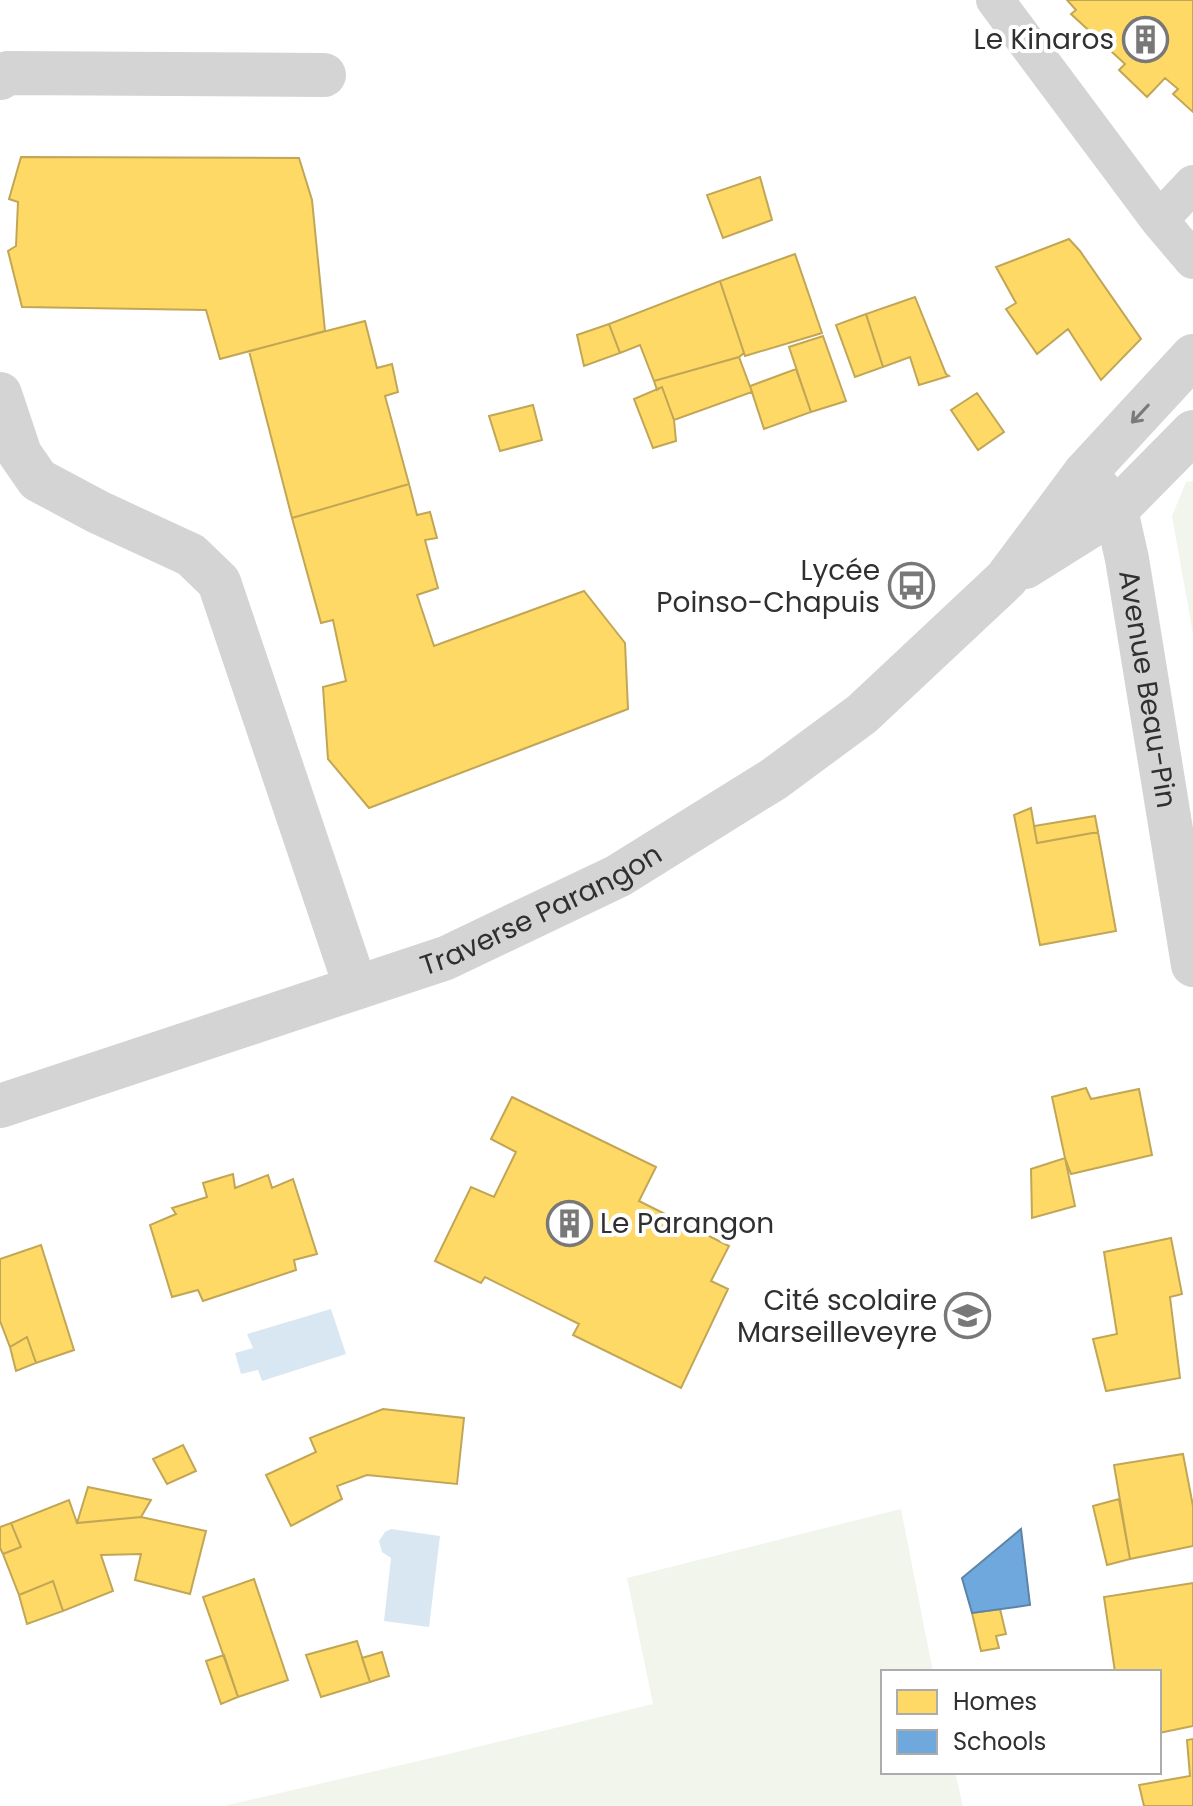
<svg xmlns="http://www.w3.org/2000/svg" width="1193" height="1806" font-family="Poppins,sans-serif">
	<style>
		.green { fill: #f1f5ec }
		.water { fill: #d9e7f3 }
		.homes { fill: #ffd966; stroke: #c1a656; stroke-width: 2 }
		.schools { fill: #6fa8dc; stroke: #5c84a8; stroke-width: 2 }
		.lines { fill: none; stroke-linecap: round; stroke-linejoin: round }
		.service { stroke: #d4d4d4; stroke-width: 38 }
		.minor { stroke: #d4d4d4; stroke-width: 44 }
		.oneway { stroke: #7a7a7a }
		.labels { text-anchor: middle; dominant-baseline: central; stroke-width: 8; stroke-linejoin: round; paint-order: stroke }
		.poi-label { font-size: 28px; fill: #303030; stroke: #fff; text-anchor: end }
		.street-label { font-size: 28px; fill: #303030; stroke: #fff }
	</style>
	<rect width="100%" height="100%" fill="#fff"/>
	<path class="green" d="M1193,481V634L1172,516L1186,482Z
		M901,1509L933,1672H883V1772H955L963,1806H224L436,1757L653,1704L627,1578Z"/>
	<path class="water" d="M331,1309L346,1354L262,1381L258,1370L241,1374L235,1353L253,1348L247,1334Z
		M391,1529L440,1536L429,1627L384,1621L391,1558L382,1552L379,1541L385,1532Z"/>
	<path class="homes" d="M1067,0H1193V112L1173,94L1178,89L1165,78L1147,97L1119,70L1125,64L1071,14L1076,10Z
		M21,157L299,158L312,200L325,331L220,359L206,310L22,307L8,251L16,246L18,202L9,199Z
		M760,177L772,220L723,238L707,195Z
		M1069,239L1080,251L1141,339L1101,380L1068,329L1037,354L1006,309L1016,303L996,267Z
		M795,254L822,333L745,356L720,281Z
		M720,281L744,353L739,357L654,381L640,345L620,353L609,324Z
		M915,297L946,374L949,376L919,385L910,357L883,367L866,314Z
		M866,314L883,367L855,377L836,325Z
		M365,321L377,368L392,364L398,392L385,396L409,484L292,518L249,351Z
		M609,324L620,353L584,366L577,335Z
		M823,336L846,401L811,412L789,347Z
		M739,357L752,392L674,420L662,387L657,390L654,381Z
		M796,369L811,412L764,429L750,386Z
		M662,387L674,420L676,441L653,448L634,399Z
		M977,393L1004,432L978,450L951,410Z
		M533,405L542,440L500,451L489,416Z
		M409,484L417,515L430,512L437,538L425,540L438,588L417,595L434,646L584,591L625,643L628,709L369,808L328,759L323,687L346,681L333,620L321,623L292,518Z
		M1031,808L1037,843L1098,832L1116,931L1040,945L1014,815Z
		M1095,816L1098,832L1037,843L1034,826Z
		M1086,1088L1091,1099L1139,1089L1152,1155L1071,1174L1065,1158L1052,1097Z
		M512,1097L656,1167L639,1201L729,1246L711,1281L728,1289L681,1388L573,1335L579,1324L485,1277L481,1283L435,1261L471,1187L494,1197L516,1152L491,1139Z
		M1065,1158L1075,1206L1032,1218L1031,1169Z
		M233,1174L235,1188L268,1175L272,1188L293,1179L317,1254L294,1260L296,1270L203,1301L198,1290L172,1297L150,1225L176,1214L172,1208L207,1197L203,1183Z
		M1171,1238L1182,1294L1170,1297L1180,1378L1106,1391L1093,1339L1117,1334L1104,1252Z
		M41,1245L74,1350L36,1363L27,1337L10,1347L0,1321V1259Z
		M27,1337L36,1363L16,1371L10,1347Z
		M383,1409L464,1418L457,1484L367,1475L337,1486L342,1499L291,1526L266,1475L316,1452L310,1438Z
		M183,1445L196,1471L167,1484L153,1459Z
		M1183,1454L1193,1506V1546L1130,1559L1114,1465Z
		M88,1487L151,1500L141,1517L77,1523Z
		M1119,1499L1130,1559L1107,1565L1093,1506Z
		M69,1500L77,1523L141,1517L206,1531L190,1594L135,1580L141,1554L101,1555L113,1591L63,1611L53,1581L19,1595L3,1554L21,1547L11,1523Z
		M11,1523L21,1547L3,1554L0,1548V1527Z
		M254,1579L288,1680L238,1697L203,1597Z
		M53,1581L63,1611L27,1624L19,1595Z
		M1193,1583V1726L1159,1733V1672H1115L1104,1597Z
		M1000,1609L1006,1634L996,1636L999,1648L981,1651L972,1613Z
		M357,1641L370,1682L321,1697L306,1655Z
		M382,1652L389,1676L370,1682L362,1658Z
		M224,1655L238,1697L221,1704L206,1661Z
		M1193,1739V1806H1144L1139,1785L1190,1776L1187,1740Z"/>
	<path class="schools" d="M1021,1529L1030,1605L972,1613L962,1578Z"/>
	<g class="lines">
		<path class="service" d="M995,0L1159,220L1193,260
			M1159,220L1193,184"/>
		<g class="minor">
			<path d="M0,78L8,73L324,75"/>
			<path d="M0,394L20,454L38,480L98,512L191,555L219,582L356,988"/>
			<path id="s1" d="M1085,473L1116,510L1127,559L1193,965"/>
			<path d="M1025,567L1116,510L1193,432"/>
			<path id="s2" d="M0,1106L446,958L618,876L774,779L862,714L1006,579L1085,473L1193,356"/>
		</g>
	</g>
	<defs><path id="oneway-shaft" d="M-6 0H5M1.5-3L5.5 0L1.5 3" fill="none" stroke-width="1.6" stroke-linecap="round" stroke-linejoin="round" transform="scale(2)"/></defs>
	<use class="oneway" href="#oneway-shaft" transform="translate(1140 414) rotate(133)"/>
	<defs>
		<symbol id="building-ring" viewBox="-11 -11 22 22"><circle r="9.5" fill="#fff" stroke="#787878" stroke-width="1.5"/><path d="M-4-6H4V6H1V3H-1V6H-4ZM-2.5-4.3h1.7v1.8h-1.7ZM.8-4.3h1.7v1.8H.8ZM-2.5-1h1.7V.8h-1.7ZM.8-1h1.7V.8H.8Z" fill="#787878"/></symbol>
		<symbol id="bus-ring" viewBox="-11 -11 22 22"><circle r="9.5" fill="#fff" stroke="#787878" stroke-width="1.5"/><path d="M-5-6H5V4H4V6H2V4H-2V6H-4V4H-5ZM-3.5-4V0h7V-4ZM-3.5 1.2v1.5H-2V1.2ZM2 1.2v1.5H3.5V1.2Z" fill="#787878"/></symbol>
		<symbol id="school-ring" viewBox="-11 -11 22 22"><circle r="9.5" fill="#fff" stroke="#787878" stroke-width="1.5"/><path d="M0-5L7-2L0 1L-7-2ZM-4 1L0 2.5L4 1V4Q0 6-4 4Z" fill="#787878"/></symbol>
	</defs>
	<g fill-rule="evenodd">
		<use href="#building-ring" x="1120" y="14" width="51" height="51"/>
		<use href="#bus-ring" x="886" y="560" width="51" height="51"/>
		<use href="#building-ring" x="544" y="1198" width="51" height="51"/>
		<use href="#school-ring" x="942" y="1290" width="51" height="51"/>
	</g>
	<g class="labels">
		<g class="poi-label">
			<text x="1114" y="39">Le Kinaros</text>
			<text x="880" y="570">Lycée<tspan x="880" dy="32">Poinso-Chapuis</tspan></text>
			<text x="600" y="1223" text-anchor="start">Le Parangon</text>
			<text x="937" y="1300">Cité scolaire<tspan x="937" dy="32">Marseilleveyre</tspan></text>
		</g>
		<g class="street-label">
			<text stroke="none"><textPath href="#s1" startOffset="230">Avenue Beau-Pin</textPath></text>
			<text stroke="none"><textPath href="#s2" startOffset="576">Traverse Parangon</textPath></text>
		</g>
	</g>
	<rect x="881" y="1670" width="280" height="104" fill="#ffffff" stroke="#acacac" stroke-width="2"/>
	<rect x="897" y="1690" width="40" height="24" fill="#ffd966" stroke="#acacac" stroke-width="2"/>
	<text x="953" y="1710" font-size="24" fill="#303030">Homes</text>
	<rect x="897" y="1730" width="40" height="24" fill="#6fa8dc" stroke="#acacac" stroke-width="2"/>
	<text x="953" y="1750" font-size="24" fill="#303030">Schools</text>
</svg>
